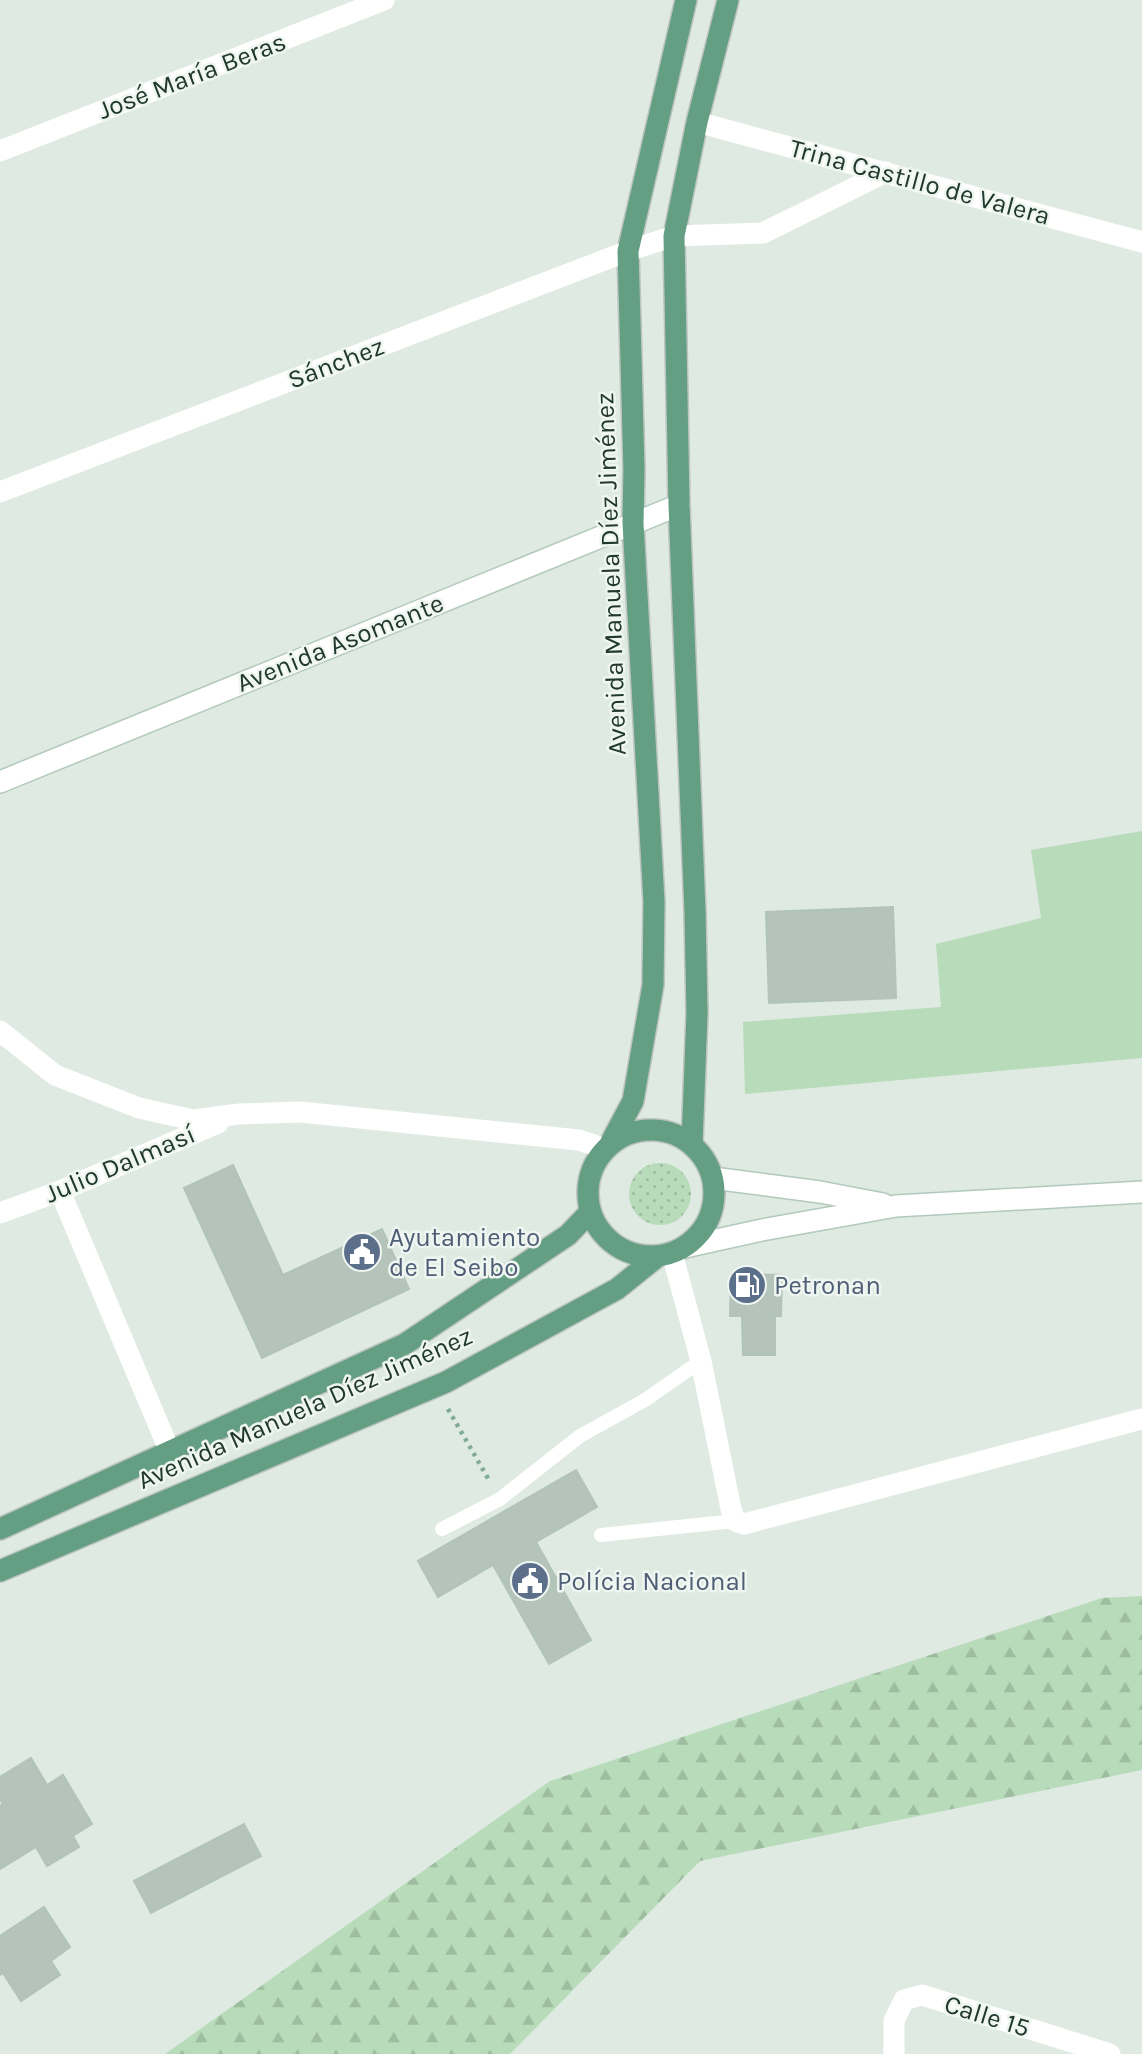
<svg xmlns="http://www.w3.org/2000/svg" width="1142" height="2054" font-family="Karla,sans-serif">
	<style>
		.grass { fill: #b8dbba }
		.forest { fill: url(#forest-firs) }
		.park { fill: url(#park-dots) }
		.building { fill: #b4c4bb; stroke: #b2c3b8; stroke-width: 2 }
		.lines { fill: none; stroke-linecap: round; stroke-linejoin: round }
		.secondary-casing { stroke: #b2c9bc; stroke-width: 24 }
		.primary-casing { stroke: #bcc4c0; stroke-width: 24 }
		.path { stroke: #80ac95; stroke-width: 4.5; stroke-dasharray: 3.5 5; stroke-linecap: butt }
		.service { stroke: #fff; stroke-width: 14 }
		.minor { stroke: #fff; stroke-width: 21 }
		.secondary { stroke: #fff; stroke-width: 21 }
		.primary { stroke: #649e83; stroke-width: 21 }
		.labels { text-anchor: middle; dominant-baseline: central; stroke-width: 5; stroke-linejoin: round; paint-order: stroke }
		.street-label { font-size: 26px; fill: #21392d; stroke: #eff6f1 }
		.service-label { font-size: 26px; fill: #4e5e75; stroke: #eff6f1; text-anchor: start }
	</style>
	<defs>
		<pattern id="forest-firs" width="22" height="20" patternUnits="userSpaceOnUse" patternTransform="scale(1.75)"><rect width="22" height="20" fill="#b8dbba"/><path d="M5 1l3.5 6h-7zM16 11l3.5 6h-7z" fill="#9ebda0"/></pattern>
		<pattern id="park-dots" width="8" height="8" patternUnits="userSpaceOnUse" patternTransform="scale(1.75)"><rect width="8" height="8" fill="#b8dbba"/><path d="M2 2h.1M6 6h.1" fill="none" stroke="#9ebda0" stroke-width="1.8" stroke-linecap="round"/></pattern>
	</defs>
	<rect width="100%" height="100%" fill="#dfeae2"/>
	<path class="grass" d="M1142,831V1058L745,1094L743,1022L941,1007L936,944L1041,918L1031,850Z"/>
	<path class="forest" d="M1142,1596V1770L700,1861L510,2054H165L550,1781L1102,1598Z"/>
	<path class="park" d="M629 1194a31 31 0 1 1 62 0a31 31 0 1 1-62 0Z"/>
	<path class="building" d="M893,907L896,998L769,1003L766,912Z
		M233,1165L283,1275L382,1229L409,1289L262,1358L184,1188Z
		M731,1274L782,1275L781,1316H730Z
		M742,1316H775V1355H743Z
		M576,1470L597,1507L536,1542L591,1640L549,1664L493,1565L438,1597L418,1561Z
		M31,1758L47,1785L63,1775L92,1824L73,1836L79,1847L47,1866L36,1847L0,1869V1806L3,1804L0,1799V1777Z
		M244,1824L261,1856L151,1913L134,1881Z
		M44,1907L70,1947L51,1961L60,1975L21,2001L3,1973L0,1975V1936Z"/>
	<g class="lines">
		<defs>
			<path id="secondary" d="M0,782L679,505
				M713,1178L820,1192L883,1204
				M685,1247L762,1230L896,1206L1142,1192"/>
			<path id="primary" d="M588 1193a63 63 0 1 1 126 0a63 63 0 1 1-126 0Z
				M610,1144L633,1101L653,985L654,902L633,523L634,469L628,251L686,0
				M692,1144L697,1013L695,912L679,505L674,236L697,122L728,0
				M0,1529L405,1344L568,1235L590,1212
				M0,1571L446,1382L617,1289L658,1256"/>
		</defs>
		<use href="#secondary" class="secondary-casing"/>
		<use href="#primary" class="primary-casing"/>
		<path class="path" d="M448,1409L489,1480"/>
		<path class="service" d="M442,1529L500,1499L580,1436L645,1400L701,1361
			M601,1535L735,1521"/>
		<path class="minor" d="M697,122L1142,242
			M0,151L384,0
			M0,492L628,251L674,236L763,233L886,172
			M0,1031L55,1075L139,1108L193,1120L239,1114L300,1112L579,1140L605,1149
			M60,1191L170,1452
			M0,1213L60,1191L218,1123
			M672,1253L701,1361L731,1509L735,1521L744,1524L1142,1419
			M894,2054V2021L904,2000L922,1995L1110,2054"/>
		<use href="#secondary" class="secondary"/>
		<use href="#primary" class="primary"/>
	</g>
	<defs>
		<symbol id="civic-disc" viewBox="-11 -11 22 22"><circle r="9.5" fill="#5c6f8a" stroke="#eff6f1"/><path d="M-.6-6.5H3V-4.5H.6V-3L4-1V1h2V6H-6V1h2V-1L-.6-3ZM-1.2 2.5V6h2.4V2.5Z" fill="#fff"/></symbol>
		<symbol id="fuel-disc" viewBox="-11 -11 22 22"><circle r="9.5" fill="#5c6f8a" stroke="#eff6f1"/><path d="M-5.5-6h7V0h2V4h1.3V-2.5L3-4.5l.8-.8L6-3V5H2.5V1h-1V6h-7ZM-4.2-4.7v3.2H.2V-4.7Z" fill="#fff"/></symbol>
	</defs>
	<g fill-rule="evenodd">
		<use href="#civic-disc" x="340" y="1230" width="44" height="44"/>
		<use href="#fuel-disc" x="725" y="1263" width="44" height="44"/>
		<use href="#civic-disc" x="508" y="1559" width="44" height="44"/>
	</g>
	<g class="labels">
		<g class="street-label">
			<text transform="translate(192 76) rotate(-21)">José María Beras</text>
			<text transform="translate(920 182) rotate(15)">Trina Castillo de Valera</text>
			<text transform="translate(336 363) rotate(-21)">Sánchez</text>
			<text transform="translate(611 574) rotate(-92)">Avenida Manuela Díez Jiménez</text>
			<text transform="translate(340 643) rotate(-22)">Avenida Asomante</text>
			<text transform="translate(120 1164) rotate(-23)">Julio Dalmasí</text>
			<text transform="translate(305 1408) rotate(-24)">Avenida Manuela Díez Jiménez</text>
			<text transform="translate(987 2016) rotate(17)">Calle 15</text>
		</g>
		<g class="service-label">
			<text x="389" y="1237">Ayutamiento<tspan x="389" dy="30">de El Seibo</tspan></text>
			<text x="774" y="1285">Petronan</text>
			<text x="557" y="1581">Polícia Nacional</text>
		</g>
	</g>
</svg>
